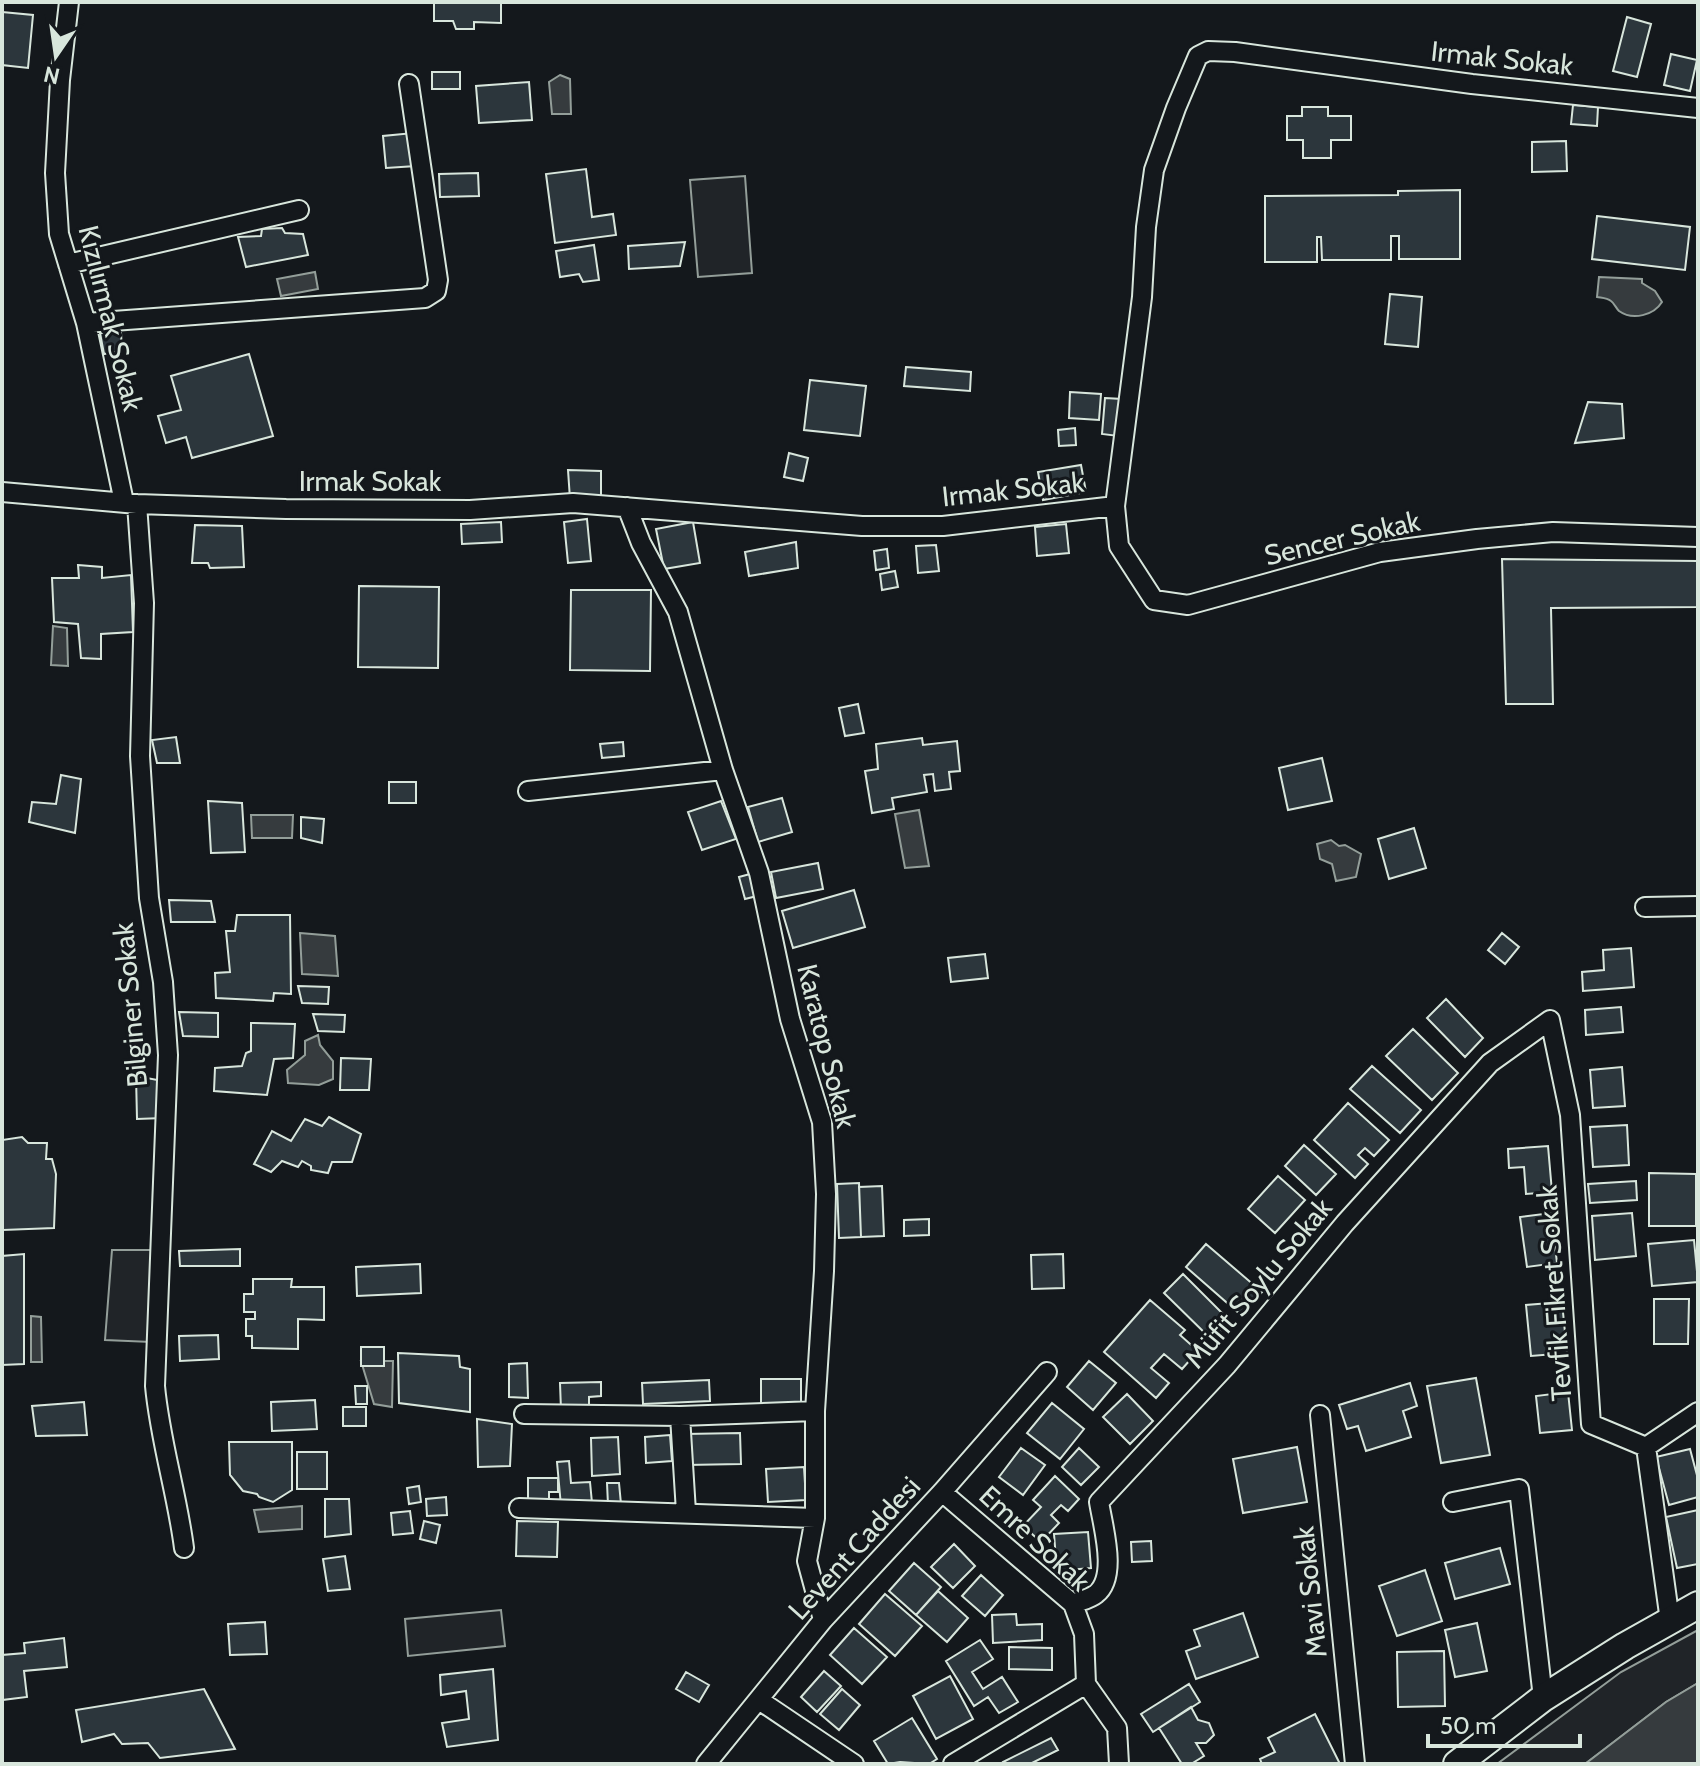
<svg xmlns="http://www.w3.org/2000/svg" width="1700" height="1766" font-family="Cabin,sans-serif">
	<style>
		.green { fill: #202428; stroke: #939e99; stroke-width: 2 }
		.water { fill: #363b3e; stroke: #939e99; stroke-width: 2 }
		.building { fill: #2c363c; stroke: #d8e6dc; stroke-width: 2 }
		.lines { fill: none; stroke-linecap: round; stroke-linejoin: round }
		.street-casing { stroke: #d8e6dc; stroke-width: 22 }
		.secondary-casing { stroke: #d8e6dc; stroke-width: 30 }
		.street { stroke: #14181c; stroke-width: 18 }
		.secondary { stroke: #14181c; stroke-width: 26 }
		.labels { text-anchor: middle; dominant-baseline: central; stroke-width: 6; stroke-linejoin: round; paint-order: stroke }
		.street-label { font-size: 28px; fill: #d8e6dc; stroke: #14181c }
	</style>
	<rect width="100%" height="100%" fill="#14181c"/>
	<path class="green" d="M745,176L752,273L698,277L690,180Z
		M112,1250H158L151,1342L105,1340Z
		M501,1610L505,1646L408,1656L405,1619Z
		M1698,1630V1683L1666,1702L1585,1764H1497L1621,1672Z"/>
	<path class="water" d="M560,75L570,79L571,114H552L549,82Z
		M315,272L318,289L281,296L277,279Z
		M1599,277L1642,279V283L1655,291L1662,302C1654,315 1633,321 1619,311C1616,308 1614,303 1611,301C1607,298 1602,298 1597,297Z
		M53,626L67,628L68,666L51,665Z
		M919,810L929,866L905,868L895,814Z
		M251,815H293L292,838H252Z
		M1331,840L1339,846L1345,845L1361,854L1356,877L1336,881L1332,864L1320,859L1317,844Z
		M300,933L335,936L338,976L302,974Z
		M318,1035L320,1045L333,1061V1079L319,1085L288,1083L287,1070L305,1055V1041Z
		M31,1316L41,1317L42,1362H31Z
		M361,1361H393L392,1407L374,1404Z
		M302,1506V1529L259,1532L254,1510Z
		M1698,1683V1764H1585L1666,1702Z"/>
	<path class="building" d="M434,2H501V23L474,22V29H456L453,21H434Z
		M2,12L33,15L28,68L2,65Z
		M1627,17L1651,24L1637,77L1613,71Z
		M1671,54L1697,60L1690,91L1664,85Z
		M432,72H460V89H432Z
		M529,82L532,120L479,123L476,86Z
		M1573,105L1598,107L1597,126L1571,124Z
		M1302,107H1328V116H1351V140H1331V158H1303V140H1287V116H1302Z
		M413,133L416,166L386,168L383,136Z
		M1566,141L1567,171L1532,172V142Z
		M586,169L592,217L613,214L616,235L555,243L546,174Z
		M478,173L479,196L440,197L439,174Z
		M1460,190V259H1399V236H1391V260H1322L1321,237H1317V262H1265V196L1398,195V191Z
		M1597,216L1690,227L1685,270L1592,259Z
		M282,228L285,233L303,234L308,255L246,267L238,237L261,236L262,229Z
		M685,242L680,266L629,269L628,246Z
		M594,245L599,280L583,282L579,274L560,277L556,251Z
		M1390,294L1422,297L1418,347L1385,344Z
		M100,333H121L122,351L104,354Z
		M249,354L273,436L192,458L186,437L166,443L158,416L181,410L171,376Z
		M906,367L971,372L970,391L904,386Z
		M810,380L866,386L860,436L804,430Z
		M1070,392L1101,394L1099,420L1069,418Z
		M1105,398L1122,399L1118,436L1102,434Z
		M1588,402L1622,404L1624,438L1575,443Z
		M1075,428L1076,445L1059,446L1058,430Z
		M789,453L808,458L803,481L784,477Z
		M1081,465L1086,492L1043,500L1038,472Z
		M568,470L601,471V499H570Z
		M587,519L591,561L568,563L564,522Z
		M501,522L502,542L462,544L461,524Z
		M693,522L700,563L664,569L656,529Z
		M1066,524L1069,553L1037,556L1035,527Z
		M195,525L242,526L244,567L210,568L208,563H192Z
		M796,542L798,568L749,576L745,552Z
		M936,545L939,571L918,573L916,546Z
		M887,549L889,568L876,570L874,551Z
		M1502,559L1698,561V607L1551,608L1553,704H1506Z
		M78,565L102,567V578L131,575L133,632L101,634V659L81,658L78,624L54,622L52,578H79Z
		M895,571L898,587L882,590L880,574Z
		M359,586L439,587L438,668L358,667Z
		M571,590H651L650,671L570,670Z
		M858,704L864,733L845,736L839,708Z
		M176,737L180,763H157L152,740Z
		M922,738L923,745L957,741L960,771L949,772L951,789L935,791L933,774L924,775L927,792L892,798L894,809L872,813L865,771L878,769L876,744Z
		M623,742L624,756L602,758L600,744Z
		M1322,758L1332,801L1288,810L1279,768Z
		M61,775L81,779L75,833L29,822L32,802L56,804Z
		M389,782H416V803H389Z
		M782,798L792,832L758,842L748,807Z
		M208,801L242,803L245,852L211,853Z
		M721,801L736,839L702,850L688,812Z
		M301,817L324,819L322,843L301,838Z
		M1414,828L1426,868L1389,879L1378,839Z
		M818,863L823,889L776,898L771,872Z
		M750,874L757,896L745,899L739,877Z
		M854,890L865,927L793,948L782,911Z
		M169,900L211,901L215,922H171Z
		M237,915H290L291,994L274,993L273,1001L216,998L215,973L230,972L226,931H235Z
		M1502,933L1519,947L1505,964L1488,950Z
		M1631,948L1634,987L1583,991L1582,972L1604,970L1603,950Z
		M985,954L988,978L951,982L948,958Z
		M298,986L329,987L328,1004L302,1003Z
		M1446,999L1483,1038L1465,1057L1427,1018Z
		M1621,1007L1623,1032L1586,1035L1585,1010Z
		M179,1012L218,1013V1037L183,1036Z
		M313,1014L345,1015L344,1032L318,1031Z
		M251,1023L295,1024L293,1058L274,1059L267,1095L214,1091L215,1068L242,1066L246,1053L251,1051Z
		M1413,1029L1458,1073L1432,1100L1386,1056Z
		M341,1058L371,1059L369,1090H340Z
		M1372,1066L1421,1110L1400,1133L1350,1089Z
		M1622,1067L1625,1106L1593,1108L1590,1070Z
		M136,1076L163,1081V1118L137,1119Z
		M1348,1103L1389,1140L1374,1156L1365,1148L1358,1155L1368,1164L1355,1178L1314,1140Z
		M329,1117L361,1134L352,1162H332L328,1173L311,1170V1166L302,1161L298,1167L282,1161L271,1172L254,1164L272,1131L291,1141L305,1119L322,1126Z
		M1627,1125L1629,1165L1593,1167L1590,1127Z
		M22,1137L28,1143H47L46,1159H52L56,1174L54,1228L3,1230L2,1140Z
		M1304,1145L1336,1174L1316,1195L1285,1166Z
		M1548,1146L1552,1192L1526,1194L1524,1167L1509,1168L1508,1149Z
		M1649,1173L1696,1174V1226H1649Z
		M1278,1176L1305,1200L1275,1233L1248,1209Z
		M1636,1181L1637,1200L1590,1203L1588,1184Z
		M859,1183L861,1237L839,1238L837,1184Z
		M882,1186L884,1236L861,1237L859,1187Z
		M1551,1213L1557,1263L1527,1267L1520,1217Z
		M1632,1213L1636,1256L1595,1260L1592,1216Z
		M929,1219V1235L904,1236V1220Z
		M1694,1240L1698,1282L1652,1286L1648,1244Z
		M1206,1244L1262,1292L1241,1315L1186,1267Z
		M240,1249V1266H180L179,1251Z
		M24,1254V1364L2,1365V1256Z
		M1063,1254L1064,1288L1032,1289L1031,1255Z
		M420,1264L421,1293L357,1296L356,1267Z
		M1183,1274L1230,1321L1212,1340L1164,1293Z
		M253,1279H292L291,1287H324V1320L298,1319V1349L252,1348V1336H246V1319H255V1312H244V1294H253Z
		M1654,1299H1689L1688,1344H1654Z
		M1150,1300L1185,1330L1180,1335L1198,1351L1182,1369L1164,1354L1151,1368L1169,1383L1156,1398L1104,1352Z
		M1562,1302L1567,1353L1531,1356L1526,1305Z
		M218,1335L219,1359L180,1361L179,1336Z
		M361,1347H384V1366H361Z
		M398,1353L459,1356L460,1367L470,1369V1412L399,1403Z
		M1089,1361L1116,1383L1093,1410L1067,1387Z
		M527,1363L528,1398L509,1397V1364Z
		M1476,1378L1490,1455L1441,1463L1427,1386Z
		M761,1379H801V1404L761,1405Z
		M709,1380L710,1401L643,1404L642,1383Z
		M601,1382V1396L589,1397V1409L561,1410L560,1383Z
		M1410,1383L1417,1406L1403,1411L1411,1437L1366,1451L1358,1426L1347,1429L1339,1405Z
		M355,1386H367V1404H356Z
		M1568,1392L1572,1430L1540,1433L1536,1396Z
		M1127,1394L1153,1421L1130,1444L1103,1417Z
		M315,1400L317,1429L272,1431L271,1402Z
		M84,1402L87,1435L36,1436L32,1406Z
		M1052,1403L1084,1429L1060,1459L1027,1433Z
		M343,1407H366V1426H343Z
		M477,1419L512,1424L510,1466L478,1467Z
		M740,1433L741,1464L686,1465L685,1434Z
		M670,1435L672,1461L646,1463L645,1437Z
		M618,1437L620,1474L592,1476L591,1438Z
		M229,1442H292V1490L273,1502L259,1497L257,1494L243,1491L230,1475Z
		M1297,1447L1307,1502L1243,1513L1233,1459Z
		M1021,1448L1045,1465L1023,1495L999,1477Z
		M1079,1448L1099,1467L1081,1485L1062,1467Z
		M1690,1449L1698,1479V1497L1669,1505L1656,1457Z
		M297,1452H327V1489H297Z
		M569,1461L571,1483L590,1482L592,1503L561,1506L557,1462Z
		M804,1467L806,1500L768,1502L766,1469Z
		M1055,1476L1079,1499L1068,1511L1061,1505L1051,1515L1059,1523L1041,1542L1023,1526L1041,1507L1033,1500Z
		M528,1478H558V1492H549V1503H528Z
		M607,1483H619L621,1504L608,1505Z
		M419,1486L421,1502L409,1504L407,1488Z
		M446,1497L447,1515L427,1516L426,1499Z
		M325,1499H349L351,1534L325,1537Z
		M1698,1510V1564L1677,1568L1666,1517Z
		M410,1511L413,1533L393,1535L391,1513Z
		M424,1521L440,1525L436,1543L420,1539Z
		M517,1521L558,1522L557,1557L516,1556Z
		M1088,1532L1091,1568L1057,1571L1054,1534Z
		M1151,1541L1152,1561L1132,1562L1131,1542Z
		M954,1544L975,1566L953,1588L931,1567Z
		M1500,1548L1510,1584L1455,1599L1445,1563Z
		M345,1556L350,1589L328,1591L323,1559Z
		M914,1563L941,1587L916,1615L889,1591Z
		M1425,1570L1442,1621L1397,1636L1379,1586Z
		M981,1575L1003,1595L985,1616L962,1596Z
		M938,1591L968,1618L947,1642L916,1615Z
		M885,1594L922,1626L895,1656L859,1624Z
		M1243,1613L1258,1657L1196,1679L1186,1651L1200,1646L1194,1630Z
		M1016,1614L1017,1625L1042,1624V1640L993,1643L992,1615Z
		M265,1622L267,1654L230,1655L228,1624Z
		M1477,1623L1487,1671L1455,1677L1445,1630Z
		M854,1628L887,1657L862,1684L830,1655Z
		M64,1638L67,1667L24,1671L27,1697L2,1700V1655L25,1653L24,1643Z
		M980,1640L993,1659L972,1672L983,1689L1002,1677L1018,1702L999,1713L988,1697L974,1706L946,1661Z
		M1009,1647L1052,1648V1670L1009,1669Z
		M1444,1651L1445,1706L1398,1707L1397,1652Z
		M493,1669L498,1740L447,1747L442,1723L469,1719L466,1691L441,1695L440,1675Z
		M824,1671L841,1686L817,1712L801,1697Z
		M686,1672L709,1685L699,1702L676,1689Z
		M950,1676L973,1719L936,1739L913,1696Z
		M1189,1684L1200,1702L1153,1732L1141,1714Z
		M204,1689L235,1749L160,1758L148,1743L122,1744L114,1734L82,1742L76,1710Z
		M842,1689L860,1705L839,1730L820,1714Z
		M1191,1707L1198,1720L1209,1723L1214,1735L1206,1743H1196L1204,1756L1191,1764H1182L1159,1728Z
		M1315,1714L1340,1764H1262L1260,1759L1275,1752L1268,1738Z
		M912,1718L937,1759L929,1764L900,1762L888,1764L874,1741Z
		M1051,1738L1058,1750L1030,1764H1004L1003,1762Z"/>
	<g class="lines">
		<defs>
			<path id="street" d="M69,2L60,80L55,173L59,234L86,323L124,502
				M68,264L299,210
				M86,323L425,298L436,291L438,280L409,84
				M2,492L137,504L286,509L470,510L573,503L862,526H943L1115,506L1142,297L1146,227L1154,170L1176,108L1198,56L1208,51L1235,52L1472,84L1698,108
				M137,504L144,603L140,756L149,898L163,982L168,1055L155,1386C160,1441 177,1493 184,1548
				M1115,506L1119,546L1154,600L1188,605L1380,552L1477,539L1553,532L1698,537
				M627,507L641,543L678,612L723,770L759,873L790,1019L822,1122L826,1194L824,1271L815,1411V1518L807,1561L823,1620
				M528,791L723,770
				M1645,907L1698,906
				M524,1414L680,1416L815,1411
				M1320,1415L1355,1764
				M680,1416L686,1512
				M1646,1447L1698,1412
				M942,1492L1073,1604L1084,1634L1086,1684L1117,1728L1119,1764
				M1453,1502L1519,1489L1543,1698
				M519,1508L815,1518
				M1073,1604C1080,1601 1090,1599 1096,1594C1118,1577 1103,1527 1099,1502L1227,1365L1345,1223L1490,1063L1550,1020L1570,1115L1591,1424L1646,1447L1670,1621
				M759,1700L854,1764
				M706,1764L823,1620L942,1492L1047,1372
				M953,1764L1086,1684"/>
			<path id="secondary" d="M1457,1764L1543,1698L1625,1646L1698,1605"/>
		</defs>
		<use href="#street" class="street-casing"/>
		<use href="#secondary" class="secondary-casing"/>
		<use href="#street" class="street"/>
		<use href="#secondary" class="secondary"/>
	</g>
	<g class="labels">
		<g class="street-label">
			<text transform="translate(1502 58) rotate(6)">Irmak Sokak</text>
			<text transform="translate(111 318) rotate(76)">Kızılırmak Sokak</text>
			<text x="370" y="481">Irmak Sokak</text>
			<text transform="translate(1013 489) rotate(-6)">Irmak Sokak</text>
			<text transform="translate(1342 538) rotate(-13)">Sencer Sokak</text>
			<text transform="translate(130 1005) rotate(-95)">Bilginer Sokak</text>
			<text transform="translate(827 1046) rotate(76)">Karatop Sokak</text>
			<text transform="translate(1258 1283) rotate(-50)">Müfit Soylu Sokak</text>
			<text transform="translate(1554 1293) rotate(-94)">Tevfik Fikret Sokak</text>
			<text transform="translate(1035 1538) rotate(43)">Emre Sokak</text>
			<text transform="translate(854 1548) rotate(-48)">Levent Caddesi</text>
			<text transform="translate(1310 1592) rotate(-96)">Mavi Sokak</text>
		</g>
	</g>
	<rect width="1700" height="1766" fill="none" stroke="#d8e6dc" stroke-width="8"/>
	<g transform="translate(56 56) rotate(193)" stroke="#14181c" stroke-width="6" paint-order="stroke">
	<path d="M0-6L14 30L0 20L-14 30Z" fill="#d8e6dc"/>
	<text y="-12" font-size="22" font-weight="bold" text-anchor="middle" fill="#d8e6dc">N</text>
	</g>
	<path d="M1428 1734v12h152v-12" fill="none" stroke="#d8e6dc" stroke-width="4"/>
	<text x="1440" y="1734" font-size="24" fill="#d8e6dc" stroke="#14181c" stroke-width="6" paint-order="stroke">50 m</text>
</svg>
